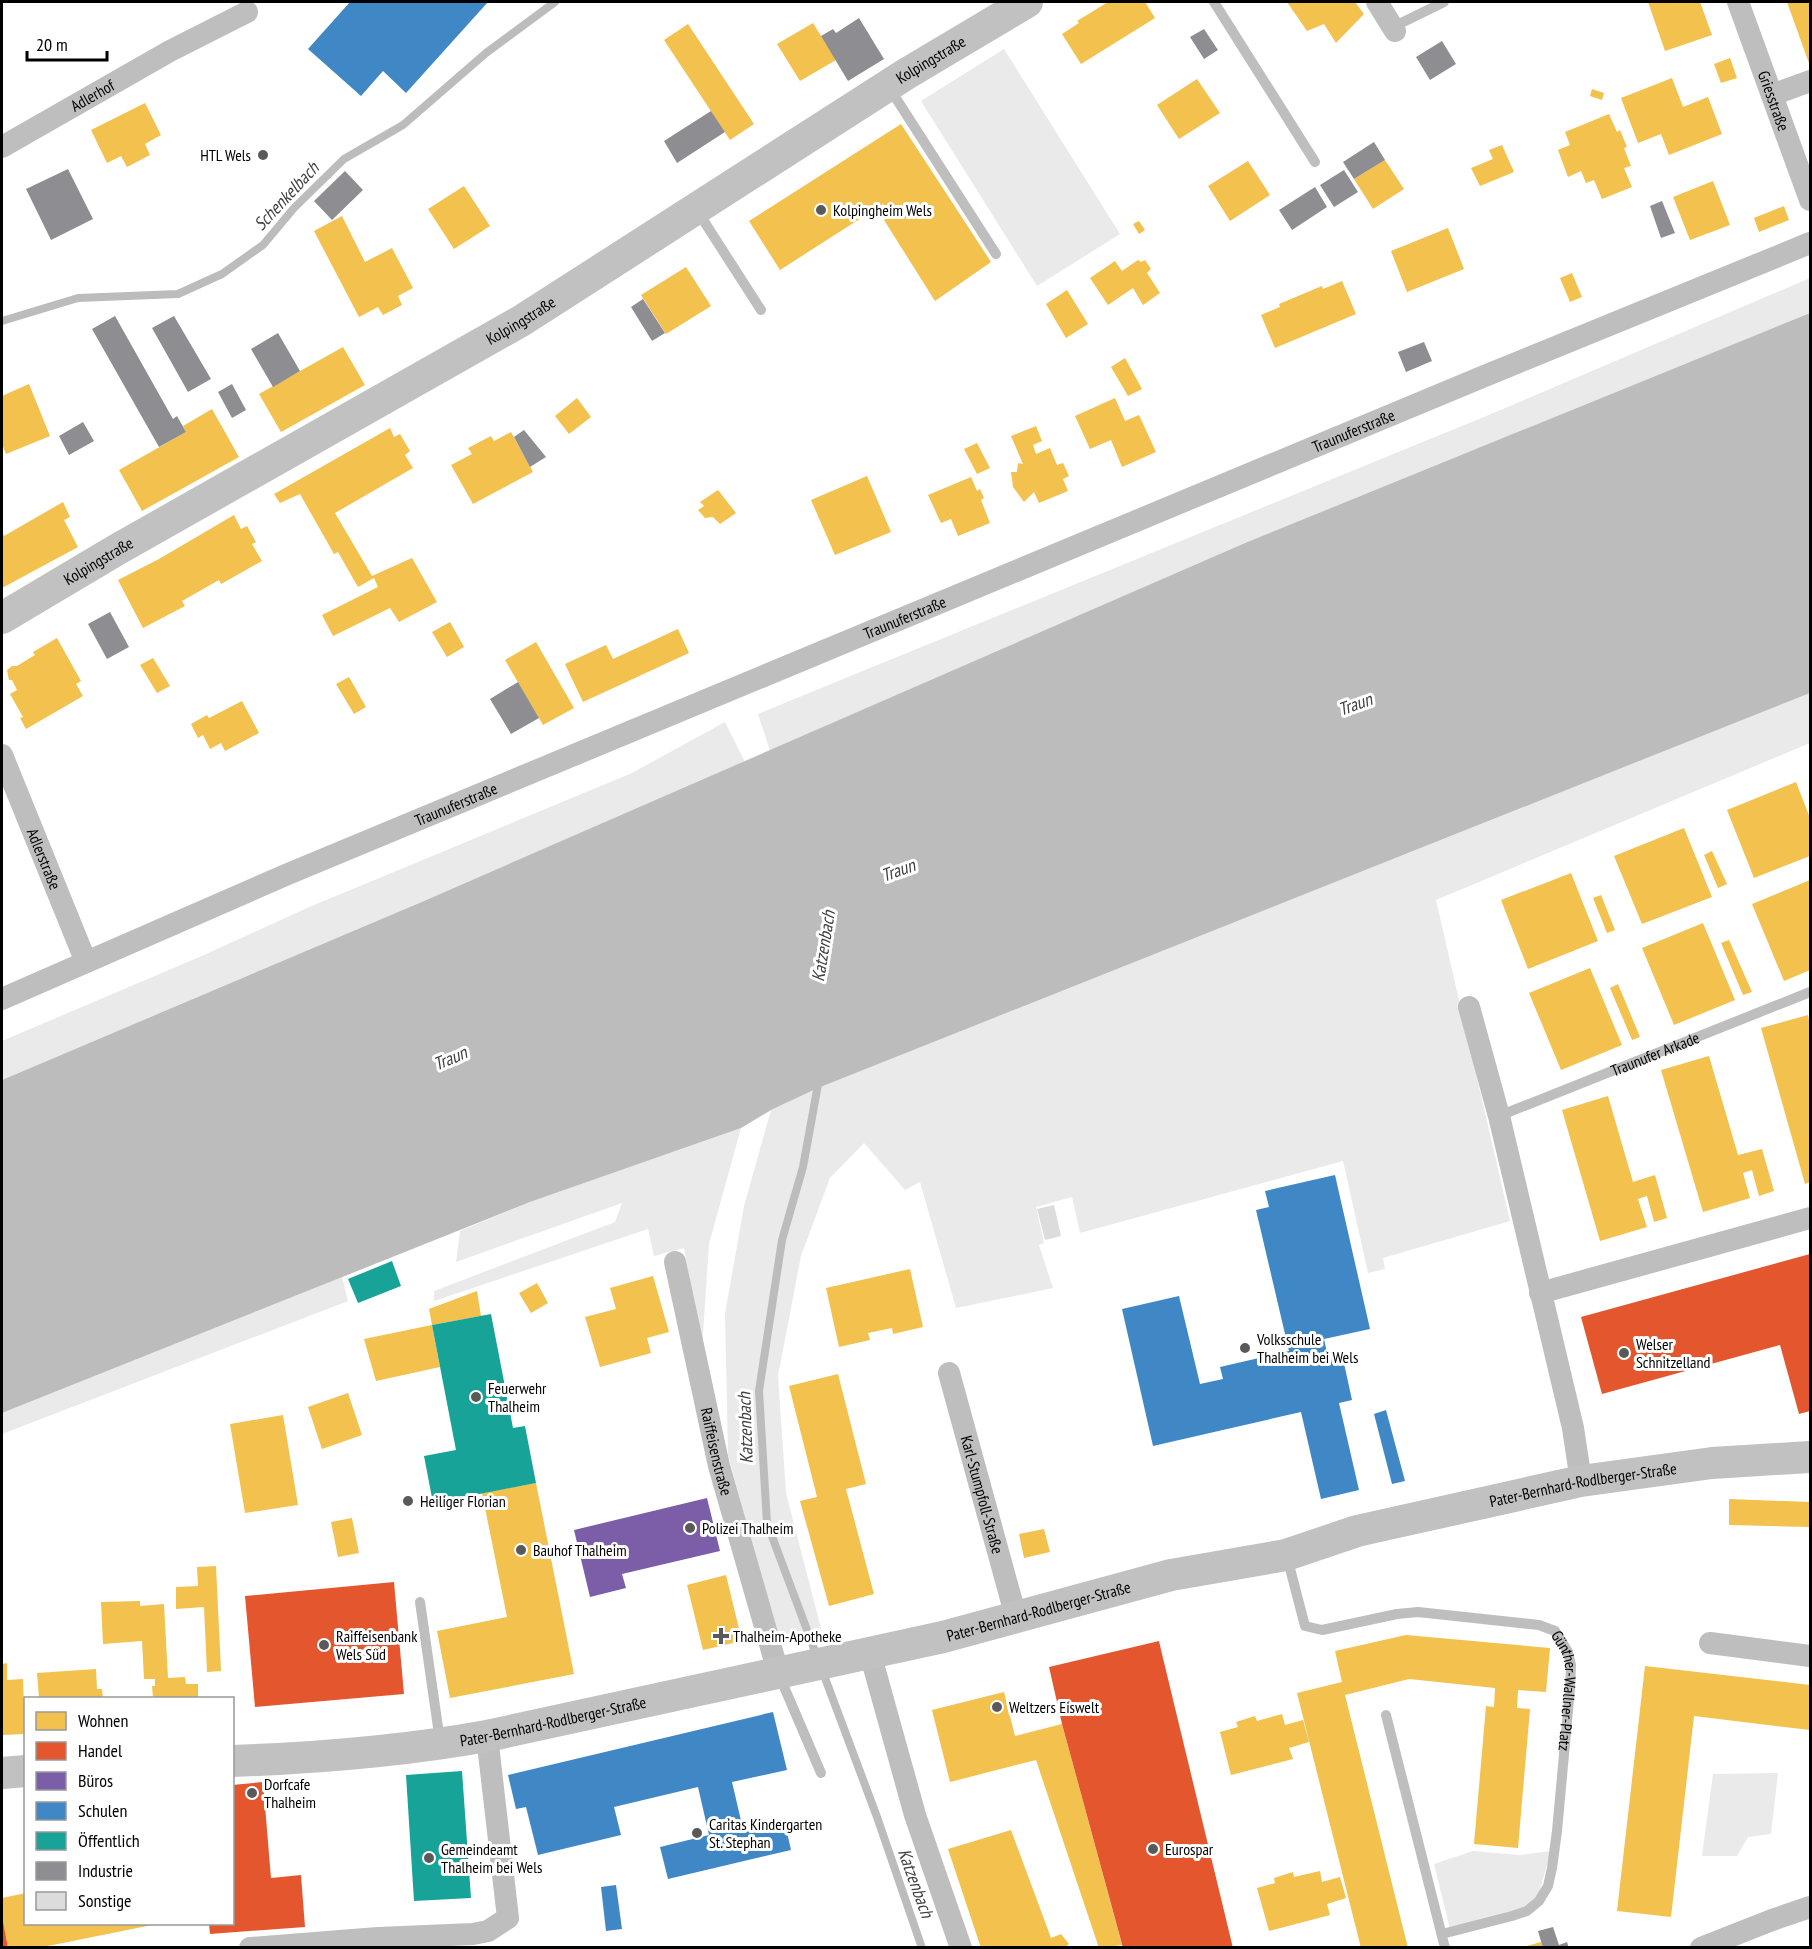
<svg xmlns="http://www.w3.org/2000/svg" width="1812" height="1949" font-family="'PT Sans Narrow',sans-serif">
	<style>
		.green { fill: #eaeaea }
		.water { fill: #bcbcbc }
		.homes { fill: #f2c14e }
		.shops { fill: #e4572e }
		.offices { fill: #7b5ea7 }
		.schools { fill: #3f88c5 }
		.public { fill: #17a398 }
		.industry { fill: #8d8d92 }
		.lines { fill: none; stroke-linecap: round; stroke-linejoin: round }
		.stream { stroke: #bcbcbc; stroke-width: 8 }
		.building { fill: #dcdcdc }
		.lane { stroke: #bebebe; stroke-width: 10 }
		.street { stroke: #bebebe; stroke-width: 22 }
		.secondary { stroke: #c1c1c1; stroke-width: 32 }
		.poi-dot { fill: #595959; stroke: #fff; stroke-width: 2 }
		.labels { text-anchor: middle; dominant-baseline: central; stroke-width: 6; stroke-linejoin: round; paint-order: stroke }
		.street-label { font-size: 16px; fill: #000; stroke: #fff }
		.poi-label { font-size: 16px; fill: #000; stroke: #fff; text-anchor: start }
		.water-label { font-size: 18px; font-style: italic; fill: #404040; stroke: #fff }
	</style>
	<rect width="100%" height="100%" fill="#fff"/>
	<path class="green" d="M1004,49L1120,234L1037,286L921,101Z
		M1810,278V313L1245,543L770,751L758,714L1496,412Z
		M1810,693V743L1436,900L1510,1221L1383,1258L1385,1269L1368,1273L1343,1161L1080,1233L1072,1197L1036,1207L1044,1243L1039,1245L1053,1288L956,1308L920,1182L905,1190L864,1143L830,1178L801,1256L778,1376L786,1493L823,1636L780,1645L728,1455L725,1314L744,1206L771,1110L818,1088Z
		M725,722L745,762L424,901L2,1080V1041L204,955L307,908L632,773Z
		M741,1128L709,1244L702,1349L684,1248L654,1256L648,1229L434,1301V1291L615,1222L622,1203L456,1262L460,1231L530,1202Z
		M342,1277L348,1301L2,1434V1413Z
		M1778,1773L1771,1834L1748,1837L1737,1856H1702L1713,1774Z
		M1473,1851L1519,1855L1551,1851L1535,1907L1450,1929L1434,1864Z"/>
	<path class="water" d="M1810,313V693L818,1088L771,1110L741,1128L530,1202L2,1413V1080L424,901L1245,543Z"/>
	<path class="homes" d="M1108,2H1145L1155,18L1081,64L1062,34L1079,23L1077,21Z
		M1287,2H1355L1364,14L1336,43L1324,24L1307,31Z
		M1648,2H1700L1712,35L1665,51Z
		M1787,2H1810V66Z
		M813,23L836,60L800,81L777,44Z
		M688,24L754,124L730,140L664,40Z
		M1730,58L1737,78L1721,83L1714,64Z
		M1672,78L1683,107L1708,97L1722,134L1669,155L1661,134L1638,143L1621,98Z
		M1197,79L1220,113L1179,139L1157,105Z
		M1592,89L1604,93L1602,100L1590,96Z
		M145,103L161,135L145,144L150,155L127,167L121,156L107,163L91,130Z
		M1609,114L1617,132L1620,130L1627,147L1624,148L1631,166L1624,168L1632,187L1602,199L1594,180L1586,183L1581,171L1568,177L1558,150L1570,145L1565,132Z
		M901,124L991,262L935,301L884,220L891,215L883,204L780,270L749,221Z
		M1502,145L1514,172L1480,186L1471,168L1493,159L1489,150Z
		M1385,160L1404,189L1373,209L1354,179Z
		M1248,161L1270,195L1230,221L1208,186Z
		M1713,181L1730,225L1690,240L1673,197Z
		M464,186L490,226L454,249L428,209Z
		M1784,206L1789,220L1759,232L1754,218Z
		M342,216L365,262L392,248L413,288L398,296L402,305L383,315L378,307L359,317L314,231Z
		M1139,221L1145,230L1139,234L1133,224Z
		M1448,228L1464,269L1407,292L1391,251Z
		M1138,260L1141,262L1145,260L1151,269L1147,273L1160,293L1143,305L1133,288L1108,305L1090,278L1115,261L1122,271Z
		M686,267L711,306L666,334L641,295Z
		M1572,273L1582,297L1570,302L1560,278Z
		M1342,281L1356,314L1275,348L1261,315L1280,307L1279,304L1322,286L1323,289Z
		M1067,290L1088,324L1066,338L1046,304Z
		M343,347L365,385L281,432L259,394Z
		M1125,358L1142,389L1128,396L1111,367Z
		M29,384L50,436L6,454L2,444V396Z
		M577,398L591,417L569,434L555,416Z
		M1115,398L1125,421L1139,415L1156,452L1122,467L1111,440L1090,449L1075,416Z
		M212,409L239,457L142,511L119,470L186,432L183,426Z
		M1036,426L1042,441L1033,445L1036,454L1050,448L1057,465L1063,463L1069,476L1063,479L1068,491L1039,503L1034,492L1024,502L1013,487L1011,472H1017L1018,463L1023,464L1011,436Z
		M390,428L394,437L400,434L410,451L405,455L413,468L335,513L372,576L412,558L437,602L399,622L390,608L333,636L322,615L378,587L374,578L358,587L338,552L334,554L300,494L280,503L274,494Z
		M511,432L533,472L473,504L451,465L472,454L468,448L491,436L494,441Z
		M977,443L990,468L977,474L964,449Z
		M867,476L891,532L835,555L811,500Z
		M971,477L977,491L980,489L984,498L981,500L990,523L958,536L951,519L941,523L928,495Z
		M718,490L736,513L720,524L713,517L705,518L698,510L704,506L700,502Z
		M63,502L70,517L64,520L78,547L2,588V531L4,536Z
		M234,515L241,529L247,526L256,542L252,544L262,561L221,584L219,580L182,601L185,606L143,628L118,580L159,559Z
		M450,622L464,647L447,657L432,632Z
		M678,629L689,653L583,702L565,664L606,645L613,659Z
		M57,638L81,681L76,684L83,696L26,729L20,718L23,717L10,694L17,690L12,680H9L7,670L12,666H17L35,655L33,652Z
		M536,642L574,708L543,725L505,660Z
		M153,658L170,686L157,693L140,665Z
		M349,677L366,707L354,714L336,684Z
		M242,701L259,733L225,751L221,743L210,749L203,735L198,738L191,724L207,715L209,718Z
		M1796,782L1810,818V856L1754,878L1727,810Z
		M1684,828L1712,897L1642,924L1614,856Z
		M1712,851L1727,884L1718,888L1704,855Z
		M1571,873L1598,941L1528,969L1501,900Z
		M1810,880V970L1784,981L1752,904Z
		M1601,895L1615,930L1607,933L1593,898Z
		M1703,923L1735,1000L1674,1025L1642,948Z
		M1729,940L1752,992L1743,995L1721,943Z
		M1590,968L1622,1045L1561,1070L1529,993Z
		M1618,984L1640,1037L1632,1040L1610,988Z
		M1808,1015L1810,1025V1182L1805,1184L1761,1028Z
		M1709,1056L1738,1155L1762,1149L1774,1191L1759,1196L1752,1170L1743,1173L1750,1198L1703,1212L1661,1070Z
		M1608,1096L1633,1182L1655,1175L1667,1218L1654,1222L1647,1196L1638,1199L1647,1227L1600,1241L1562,1110Z
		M910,1269L923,1327L893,1334L892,1328L868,1333L870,1340L839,1347L826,1288Z
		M653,1276L669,1332L647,1338L651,1353L600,1367L585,1317L616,1309L610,1288Z
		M537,1283L548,1303L531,1313L519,1293Z
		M477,1291L481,1316L432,1325L429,1309Z
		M432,1325L440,1367L376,1381L364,1339Z
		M838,1374L866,1484L846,1489L874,1594L829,1606L800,1501L817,1497L789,1386Z
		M348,1393L362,1435L322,1449L308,1407Z
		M283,1415L298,1505L245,1513L230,1424Z
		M536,1483L574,1674L450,1698L437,1631L507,1617L482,1493Z
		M1729,1499L1810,1502V1527L1729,1525Z
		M352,1518L359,1553L338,1557L331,1522Z
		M1044,1529L1050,1552L1024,1558L1019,1534Z
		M216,1566L221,1671L207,1672L204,1607L176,1609V1587L198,1586L197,1567Z
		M726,1575L742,1641L703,1650L687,1585Z
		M140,1601V1606L164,1604L168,1678L185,1677L186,1684H198V1698H153L152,1686H155V1679H144L142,1641L103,1644L101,1602Z
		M1406,1635L1550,1648L1546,1692L1518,1690L1517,1708L1530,1709L1518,1848L1474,1844L1486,1706L1494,1707L1495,1688L1409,1679L1345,1695L1408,1948H1361L1297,1693L1342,1682L1335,1651Z
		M7,1663V1680L23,1679L25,1734L2,1735V1664Z
		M1645,1666L1810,1685V1730L1694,1716L1671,1917L1617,1911Z
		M96,1669L97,1689H102L103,1698H39L37,1673Z
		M1004,1692L1015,1736L1062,1724L1122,1945L1099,1948L1036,1760L950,1782L932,1710Z
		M1282,1714L1285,1725L1303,1720L1309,1742L1289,1748L1293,1759L1231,1775L1220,1732L1238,1727L1236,1722L1255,1716L1257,1721Z
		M1011,1830L1051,1938L1061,1934L1069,1944L1064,1948H981L948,1849Z
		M1320,1871L1322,1882L1340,1877L1346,1898L1327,1904L1330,1915L1269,1931L1257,1888L1275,1883L1274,1878L1293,1872L1294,1877Z
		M26,1893V1924L152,1925L38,1948H8L2,1916V1898Z
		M1541,1942L1543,1948H1523V1947Z"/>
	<path class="shops" d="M1810,1254V1411L1799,1414L1780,1345L1602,1394L1581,1317Z
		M394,1582L404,1694L255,1707L245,1596Z
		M1159,1641L1162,1654L1233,1948H1123L1062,1724L1049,1667Z
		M263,1782L271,1878L301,1875L305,1927L210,1934L209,1924H232V1785Z
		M2,1921H3L8,1948H2Z"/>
	<path class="offices" d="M707,1498L720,1551L622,1574L626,1588L590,1597L574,1530Z"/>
	<path class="schools" d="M350,2H488L406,93L383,71L361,96L308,49Z
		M1335,1175L1370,1329L1324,1339L1328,1357L1342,1354L1352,1400L1339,1403L1359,1490L1321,1499L1301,1412L1153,1446L1122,1309L1179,1296L1200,1384L1223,1379L1220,1367L1289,1351L1256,1210L1269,1207L1265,1191Z
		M1386,1410L1405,1481L1392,1484L1374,1414Z
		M773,1712L787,1770L732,1782L743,1829L784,1819L791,1850L668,1879L660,1847L709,1835L698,1787L614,1807L621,1835L538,1855L526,1807L516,1809L508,1775Z
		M616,1885L622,1929L606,1931L601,1887Z"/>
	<path class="public" d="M392,1261L401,1286L358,1303L348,1279Z
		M491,1314L513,1428L525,1426L536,1483L433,1503L424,1456L456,1450L432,1325Z
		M462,1771L471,1898L414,1901L406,1775Z"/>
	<path class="industry" d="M859,18L884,59L848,81L821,36L833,29L836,33Z
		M1204,29L1218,50L1204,59L1190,37Z
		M1442,41L1456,64L1430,80L1416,57Z
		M711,111L725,132L677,163L664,141Z
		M1374,142L1385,160L1354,179L1343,162Z
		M68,169L93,219L51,240L26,189Z
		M1344,170L1358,192L1334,207L1320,185Z
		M345,171L363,190L332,220L314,201Z
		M1315,187L1327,207L1292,230L1279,210Z
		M1662,201L1675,233L1661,238L1650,206Z
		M643,299L665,333L652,341L631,307Z
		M115,316L173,419L177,416L186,432L159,447L92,329Z
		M174,316L211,379L188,392L152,328Z
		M278,333L300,371L273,387L251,349Z
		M1424,342L1432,361L1406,372L1398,352Z
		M232,384L246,410L232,418L218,392Z
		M83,422L94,441L69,455L59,436Z
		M524,430L546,457L530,467L514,437Z
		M110,612L129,647L107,659L88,624Z
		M518,682L539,718L511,734L490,699Z
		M1553,1927L1559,1945L1567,1942L1569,1948H1543L1538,1931Z"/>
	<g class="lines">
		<path class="stream" d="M2,321L78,298L178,294L222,274L263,245L294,208L344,159L403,125L486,53L555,2
			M819,1079L803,1167L782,1240L759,1391L767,1523L877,1817L922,1948"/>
	</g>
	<path class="building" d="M1054,1205L1061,1236L1045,1240L1037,1209Z"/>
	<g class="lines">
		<g class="lane">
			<path d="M1214,2L1315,162"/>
			<path d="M1393,27L1444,2"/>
			<path d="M890,89L996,254"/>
			<path d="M698,212L761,310"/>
			<path id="s1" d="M1499,1116L1810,992"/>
			<path id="s2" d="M1287,1557L1305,1626L1322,1630L1397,1614L1418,1612L1539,1625L1555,1631L1568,1652L1571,1665L1570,1689L1557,1831L1552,1868L1548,1886L1539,1901L1527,1911L1512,1916L1442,1934"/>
			<path d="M420,1602L440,1741"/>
			<path d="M779,1675L821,1773"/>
			<path d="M1386,1715L1445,1948"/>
		</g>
		<g class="street">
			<path d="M1377,2L1395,31"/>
			<path id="s3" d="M1738,2L1810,200"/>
			<path d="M1772,95L1810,81"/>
			<path id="s4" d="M2,147L170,51L247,12"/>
			<path id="s5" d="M2,755L86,962"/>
			<path id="s6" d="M2,999L288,874L1487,375L1810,243"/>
			<path d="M1469,1007L1499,1116L1573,1428L1581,1481"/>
			<path id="s7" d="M675,1262L719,1466L778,1672"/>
			<path d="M1540,1293L1810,1218"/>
			<path id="s8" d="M949,1373L1016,1617"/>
			<path d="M1710,1643L1810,1656"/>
			<path d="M870,1653L915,1815L961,1948"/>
			<path d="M250,1948L378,1938L473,1934L488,1931L508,1918L487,1736"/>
			<path d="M1701,1948L1772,1920L1810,1907"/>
		</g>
		<g class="secondary">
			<path id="s9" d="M2,618L118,549L521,321L906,74L1027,2"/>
			<path id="s10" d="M232,1761C318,1758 403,1751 487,1736L943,1637L1171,1575L1286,1555L1357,1531L1581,1481L1712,1463L1810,1457"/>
			<path d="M2,1773L26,1771"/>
		</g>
	</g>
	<g class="poi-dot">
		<circle cx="263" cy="155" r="6"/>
		<circle cx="821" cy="210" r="6"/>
		<circle cx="1245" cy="1348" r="6"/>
		<circle cx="1624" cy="1353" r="6"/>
		<circle cx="476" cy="1397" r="6"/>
		<circle cx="408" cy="1501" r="6"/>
		<circle cx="690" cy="1528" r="6"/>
		<circle cx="521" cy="1550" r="6"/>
		<path d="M718 1627h6v6h6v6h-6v6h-6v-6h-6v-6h6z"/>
		<circle cx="324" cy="1645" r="6"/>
		<circle cx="997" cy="1707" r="6"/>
		<circle cx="252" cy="1793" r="6"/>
		<circle cx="697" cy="1833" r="6"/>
		<circle cx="1153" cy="1849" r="6"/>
		<circle cx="429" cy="1858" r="6"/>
	</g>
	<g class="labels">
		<g class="street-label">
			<text stroke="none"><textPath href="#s9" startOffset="1084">Kolpingstraße</textPath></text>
			<text stroke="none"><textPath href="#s4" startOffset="104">Adlerhof</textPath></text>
			<text stroke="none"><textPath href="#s3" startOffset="105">Griesstraße</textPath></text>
			<text stroke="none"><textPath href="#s9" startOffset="598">Kolpingstraße</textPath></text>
			<text stroke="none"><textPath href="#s6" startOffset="1466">Traunuferstraße</textPath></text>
			<text stroke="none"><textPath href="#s9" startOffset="112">Kolpingstraße</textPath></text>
			<text stroke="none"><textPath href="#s6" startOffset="980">Traunuferstraße</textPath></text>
			<text stroke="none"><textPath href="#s6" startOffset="494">Traunuferstraße</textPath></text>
			<text stroke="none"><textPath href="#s5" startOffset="112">Adlerstraße</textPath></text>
			<text stroke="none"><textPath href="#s1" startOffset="168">Traunufer Arkade</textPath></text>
			<text stroke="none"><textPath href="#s7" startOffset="194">Raiffeisenstraße</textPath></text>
			<text stroke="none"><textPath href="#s10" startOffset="1382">Pater-Bernhard-Rodlberger-Straße</textPath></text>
			<text stroke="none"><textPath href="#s8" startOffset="126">Karl-Stumpfoll-Straße</textPath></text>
			<text stroke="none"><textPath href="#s10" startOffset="822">Pater-Bernhard-Rodlberger-Straße</textPath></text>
			<text stroke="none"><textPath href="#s2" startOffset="388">Günther-Wallner-Platz</textPath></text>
			<text stroke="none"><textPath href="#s10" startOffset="324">Pater-Bernhard-Rodlberger-Straße</textPath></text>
		</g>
		<g class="poi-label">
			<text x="251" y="155" text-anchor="end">HTL Wels</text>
			<text x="833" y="210">Kolpingheim Wels</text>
			<text x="1257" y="1339">Volksschule<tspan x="1257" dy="18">Thalheim bei Wels</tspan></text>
			<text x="1636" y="1344">Welser<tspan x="1636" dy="18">Schnitzelland</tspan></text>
			<text x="488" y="1388">Feuerwehr<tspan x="488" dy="18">Thalheim</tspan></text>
			<text x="420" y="1501">Heiliger Florian</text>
			<text x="702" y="1528">Polizei Thalheim</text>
			<text x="533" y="1550">Bauhof Thalheim</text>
			<text x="336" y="1636">Raiffeisenbank<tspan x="336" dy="18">Wels Süd</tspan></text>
			<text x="733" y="1636">Thalheim-Apotheke</text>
			<text x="1009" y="1707">Weltzers Eiswelt</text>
			<text x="264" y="1784">Dorfcafe<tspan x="264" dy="18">Thalheim</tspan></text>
			<text x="709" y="1824">Caritas Kindergarten<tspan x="709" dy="18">St. Stephan</tspan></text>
			<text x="441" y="1849">Gemeindeamt<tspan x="441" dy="18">Thalheim bei Wels</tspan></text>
			<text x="1165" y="1849">Eurospar</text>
		</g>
		<g class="water-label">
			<text transform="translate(286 196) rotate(-47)">Schenkelbach</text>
			<text transform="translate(1355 704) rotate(-20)">Traun</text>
			<text transform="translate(898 870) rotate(-20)">Traun</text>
			<text transform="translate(823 946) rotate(-81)">Katzenbach</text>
			<text transform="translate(450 1058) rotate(-23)">Traun</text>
			<text transform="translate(745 1428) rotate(-92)">Katzenbach</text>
			<text transform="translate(916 1883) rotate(70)">Katzenbach</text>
		</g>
	</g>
	<rect width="1812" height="1949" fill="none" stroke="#000000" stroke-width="6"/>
	<rect x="24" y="1697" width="210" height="228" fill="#ffffff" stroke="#999999" stroke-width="1.5"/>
	<rect x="36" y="1712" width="30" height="18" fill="#f2c14e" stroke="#999999" stroke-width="1.5"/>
	<text x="78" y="1727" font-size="18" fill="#000000">Wohnen</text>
	<rect x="36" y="1742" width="30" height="18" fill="#e4572e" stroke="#999999" stroke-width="1.5"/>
	<text x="78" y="1757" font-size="18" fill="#000000">Handel</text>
	<rect x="36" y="1772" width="30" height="18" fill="#7b5ea7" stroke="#999999" stroke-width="1.5"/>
	<text x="78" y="1787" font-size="18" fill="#000000">Büros</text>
	<rect x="36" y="1802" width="30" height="18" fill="#3f88c5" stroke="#999999" stroke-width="1.5"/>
	<text x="78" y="1817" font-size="18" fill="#000000">Schulen</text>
	<rect x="36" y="1832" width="30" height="18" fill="#17a398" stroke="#999999" stroke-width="1.5"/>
	<text x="78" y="1847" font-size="18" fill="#000000">Öffentlich</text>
	<rect x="36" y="1862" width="30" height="18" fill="#8d8d92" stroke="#999999" stroke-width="1.5"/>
	<text x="78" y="1877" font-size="18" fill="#000000">Industrie</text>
	<rect x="36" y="1892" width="30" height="18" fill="#dcdcdc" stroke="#999999" stroke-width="1.5"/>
	<text x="78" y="1907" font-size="18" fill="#000000">Sonstige</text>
	<path d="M27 51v9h80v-9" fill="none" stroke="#000000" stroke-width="3"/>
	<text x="36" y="51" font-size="18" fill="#000000" stroke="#ffffff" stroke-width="4.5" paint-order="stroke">20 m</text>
</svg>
